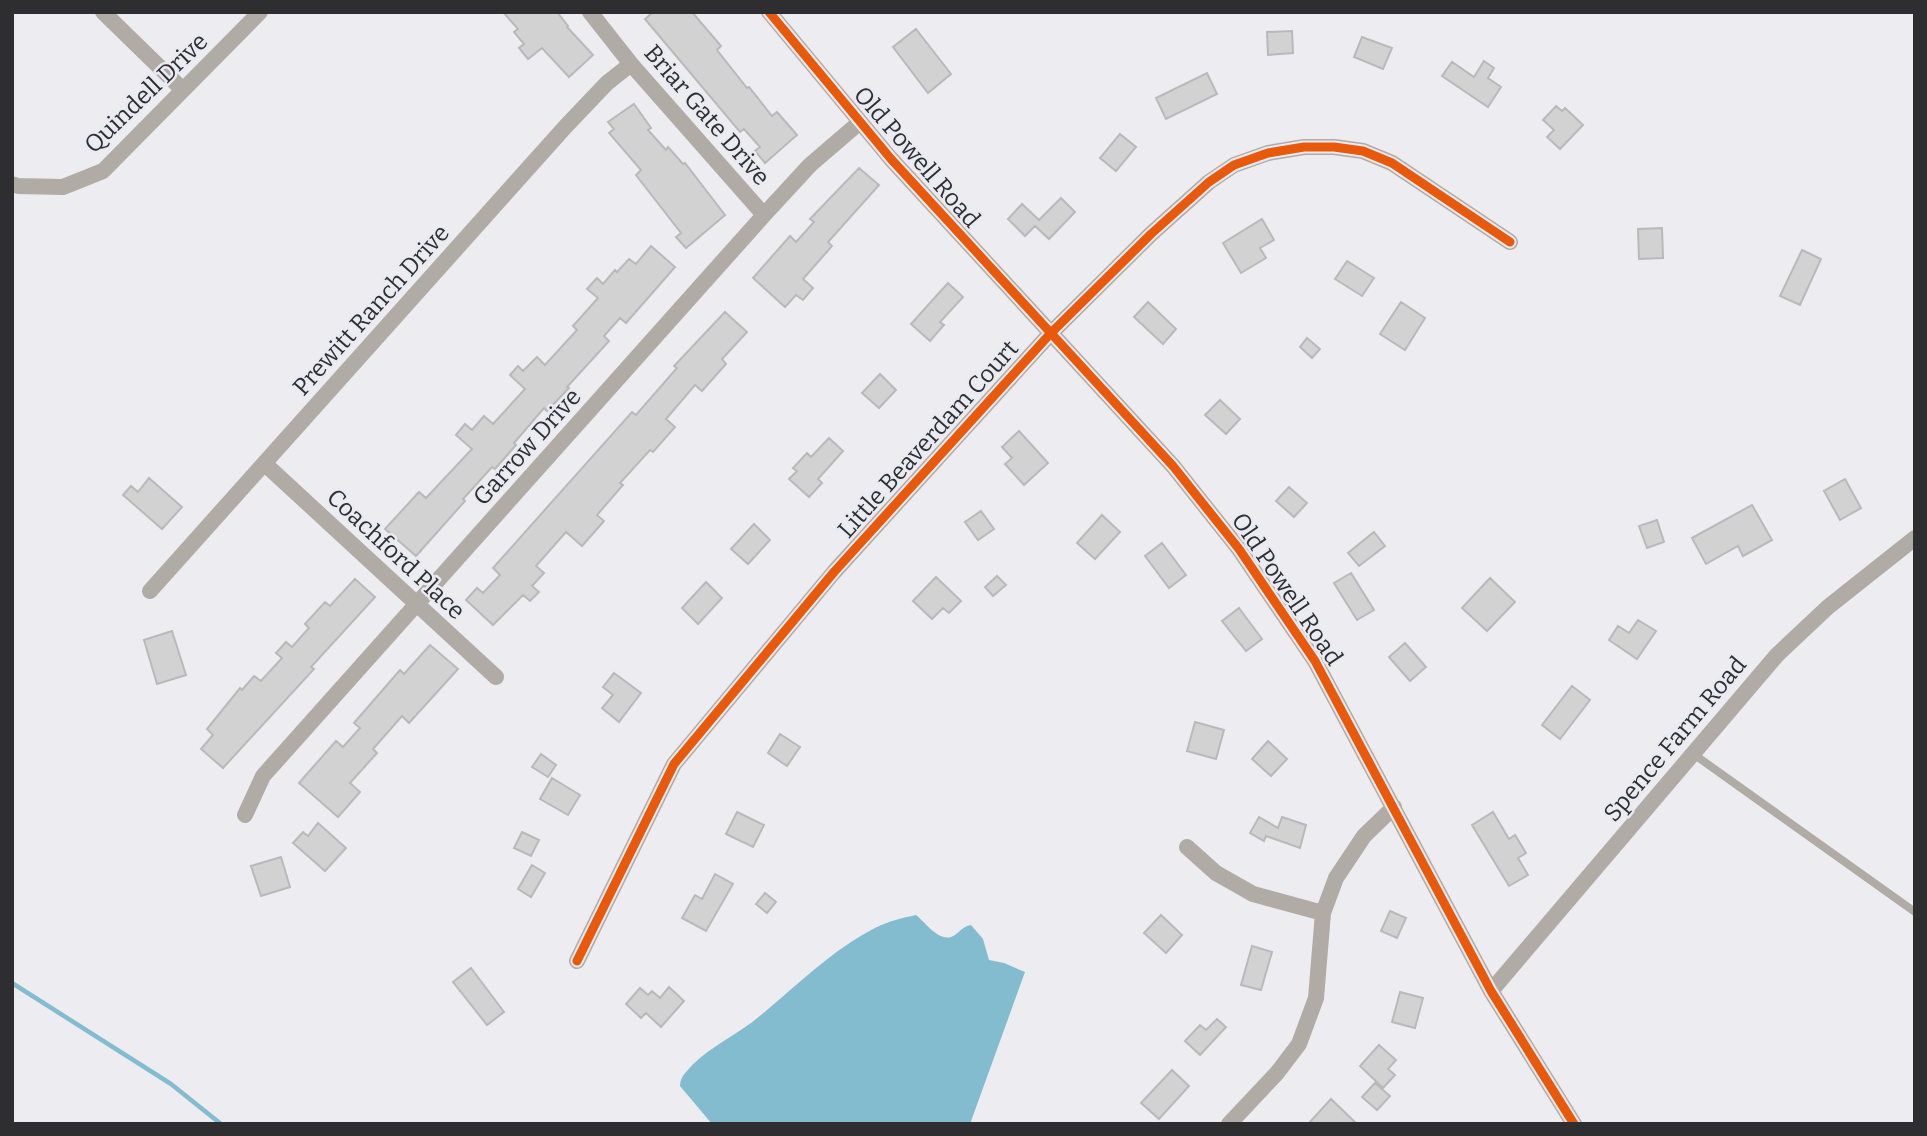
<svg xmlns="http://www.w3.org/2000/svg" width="1927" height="1136" font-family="Bitter,serif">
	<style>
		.water { fill: #84bccf }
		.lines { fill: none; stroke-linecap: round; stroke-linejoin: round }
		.stream { stroke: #84bccf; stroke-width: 4.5 }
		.building { fill: #d3d2d3; stroke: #bab9ba; stroke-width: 2 }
		.lane { stroke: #b1aba5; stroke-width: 8 }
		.street { stroke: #b1aba5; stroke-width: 16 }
		.cycleway-casing { stroke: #eaeaf3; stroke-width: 13 }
		.cycleway { stroke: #e8590c; stroke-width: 9 }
		.labels { text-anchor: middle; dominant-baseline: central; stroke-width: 5; stroke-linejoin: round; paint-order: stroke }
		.street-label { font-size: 24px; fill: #2e2e31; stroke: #eaeaf3 }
	</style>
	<rect width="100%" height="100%" fill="#ececf1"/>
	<path class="water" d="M916,915C925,922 938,941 951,937C959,934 962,926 971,925L983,939L989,960L1004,963L1025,972L970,1124H712L680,1086C680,1081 682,1076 686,1072C703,1051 729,1039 751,1023C792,991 828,952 875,928C889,921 902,918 916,915Z"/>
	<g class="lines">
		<path class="stream" d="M12,983L171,1084L221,1124"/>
	</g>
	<path class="building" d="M503,12H557L568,26L567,27L593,55L569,77L542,48L528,59L519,48L524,44L514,32L518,29Z
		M653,12H692L721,46L717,50L747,88L749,87L772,116L777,112L797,135L765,163L755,151L760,147L744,129L740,132L645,19Z
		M916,29L951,74L928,93L893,47Z
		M1292,31L1293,53L1268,55L1267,32Z
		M1362,37L1392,48L1383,69L1354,57Z
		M1484,61L1494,68L1488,78L1501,87L1488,107L1442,76L1452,62L1474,77Z
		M1207,73L1217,94L1166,119L1156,98Z
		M634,104L651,128L648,130L666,150L668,147L683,164L685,163L725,215L686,248L676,237L681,233L636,175L641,170L609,133L614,129L608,122Z
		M1556,106L1562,111L1565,108L1583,125L1560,149L1547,137L1554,130L1543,120Z
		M1120,134L1136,147L1116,171L1100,158Z
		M859,168L879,185L828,242L832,246L803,279L813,288L803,300L796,295L785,307L753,278L790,236L796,242L814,222L810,219Z
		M1061,198L1075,212L1049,239L1035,226L1025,236L1008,219L1022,204L1039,220Z
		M1262,219L1274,240L1260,248L1266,258L1241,273L1223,243Z
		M1662,228L1663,258L1639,259L1638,229Z
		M651,246L675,267L626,323L620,318L604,336L609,341L567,387L569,388L547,411L544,408L514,443L516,445L495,469L492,467L463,499L465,501L416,556L385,529L419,492L426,498L472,449L456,435L465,424L472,430L484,416L493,424L525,389L510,375L518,366L523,371L537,357L545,365L577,330L573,326L598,298L587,289L597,278L603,284L615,270L617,272L629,259L636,264Z
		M1802,250L1821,259L1800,305L1780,296Z
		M1347,261L1374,278L1362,296L1335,279Z
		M948,283L963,297L940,322L944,325L930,341L911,324Z
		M1148,302L1176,329L1163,344L1134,317Z
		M1401,302L1425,318L1405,350L1380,334Z
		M725,312L747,332L722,359L726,364L702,391L695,385L666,419L675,427L653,452L650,450L620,483L623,485L597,515L604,521L582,546L566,532L536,566L544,573L532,586L539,592L530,601L523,595L493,625L466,600L477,588L483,593L500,575L493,568L632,412L636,415L677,368L674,366Z
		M1307,338L1320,349L1312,358L1300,347Z
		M880,374L896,390L879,408L862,393Z
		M1220,400L1240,419L1226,434L1205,415Z
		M1019,431L1048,463L1024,485L1005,464L1012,458L1002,447Z
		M829,438L843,451L818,479L822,483L809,497L789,479L797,471L793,468L807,453L811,457Z
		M149,478L182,507L162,529L123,495L131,486L138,492Z
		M1845,479L1861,508L1840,520L1824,491Z
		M1289,487L1307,503L1294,517L1276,501Z
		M1752,505L1772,540L1743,556L1738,546L1706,564L1692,538Z
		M981,511L994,529L978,540L965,522Z
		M1102,515L1120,532L1095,559L1077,543Z
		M1657,520L1664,542L1647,548L1639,526Z
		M754,524L770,540L748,564L731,549Z
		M1374,532L1385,546L1359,566L1348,553Z
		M1162,543L1186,575L1169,588L1145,556Z
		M1351,573L1374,610L1357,620L1334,583Z
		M997,576L1006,585L993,596L985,587Z
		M936,577L961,601L949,613L943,608L932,619L913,601Z
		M1490,578L1515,602L1487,631L1462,608Z
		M355,579L375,597L311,667L314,669L223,768L201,749L213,735L207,729L240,688L242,690L254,676L261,681L282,658L276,653L286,642L292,647L309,628L305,624L325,602L330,606Z
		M706,582L722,598L698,624L682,608Z
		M1239,608L1262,639L1246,651L1222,621Z
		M1638,620L1656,631L1637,659L1609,640L1618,626L1629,633Z
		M172,631L186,675L157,684L144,640Z
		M1405,643L1426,667L1410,681L1389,657Z
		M430,645L458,669L409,723L402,716L373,749L377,753L350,783L360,792L338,817L299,783L336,741L343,747L360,728L354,723L400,670L404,674Z
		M614,673L641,693L619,722L602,708L613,695L603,687Z
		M1572,686L1590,700L1560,739L1542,725Z
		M1195,722L1224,730L1216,759L1187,751Z
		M780,734L800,747L787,766L768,753Z
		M1268,741L1287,759L1271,776L1252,759Z
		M541,754L556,765L548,777L532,767Z
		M552,778L580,795L568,815L540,799Z
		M737,812L764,825L753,847L726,834Z
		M1493,812L1509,839L1515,835L1526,853L1518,858L1528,875L1509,886L1472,825Z
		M1259,817L1278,828L1282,817L1306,825L1300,848L1266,836L1264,841L1250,833Z
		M318,823L346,848L325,871L293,843L303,832L308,836Z
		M522,832L539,840L531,856L514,848Z
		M281,857L290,887L261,896L251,866Z
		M532,865L545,873L531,897L518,889Z
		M715,874L733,884L706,931L682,918L695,895L702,899Z
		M765,893L776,902L767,913L756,904Z
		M1390,911L1406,918L1397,938L1381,931Z
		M1161,915L1182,935L1166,953L1144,933Z
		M1252,946L1272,952L1261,990L1241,985Z
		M471,968L504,1012L487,1025L453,982Z
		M669,987L684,1001L661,1027L646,1013L641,1018L626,1004L640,988L648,995L652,991L660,998Z
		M1400,992L1423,998L1415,1028L1392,1022Z
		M1217,1019L1226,1027L1200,1055L1185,1041L1200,1025L1206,1030Z
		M1379,1045L1396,1060L1388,1069L1395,1075L1383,1088L1360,1066Z
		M1172,1070L1189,1086L1159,1119L1141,1103Z
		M1375,1083L1390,1096L1377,1110L1362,1097Z
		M1331,1099L1357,1124H1308Z"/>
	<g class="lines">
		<path class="lane" d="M1692,753L1915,912"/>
		<path class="street" d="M103,12L183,90
			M590,12L631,64L764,215
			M769,12L891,159L1173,466L1239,549L1315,661L1491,991L1574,1124
			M12,184L18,186L63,187L103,171L260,12
			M265,464L496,677
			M150,591L566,126L607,83L631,64
			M245,815L263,776L764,215L810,165L860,122
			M1187,847L1216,873L1253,894L1323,913
			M577,961L674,764L834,572L1050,334L1151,234L1209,182L1234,165L1268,153L1304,147H1334L1363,151L1392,163L1510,242
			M1491,991L1777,655L1828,607L1915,538
			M1229,1124L1277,1073L1299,1044L1316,998L1323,913L1336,878L1364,836L1394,807"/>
		<defs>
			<path id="cycleway" d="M769,12L891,159L1173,466L1239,549L1315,661L1491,991L1574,1124
				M577,961L674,764L834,572L1050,334L1151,234L1209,182L1234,165L1268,153L1304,147H1334L1363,151L1392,163L1510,242"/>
		</defs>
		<use href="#cycleway" class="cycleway-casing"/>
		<use href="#cycleway" class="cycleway"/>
	</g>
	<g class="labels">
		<g class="street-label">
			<text transform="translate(146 93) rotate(-44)">Quindell Drive</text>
			<text transform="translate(707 115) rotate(49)">Briar Gate Drive</text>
			<text transform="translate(917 157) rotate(49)">Old Powell Road</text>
			<text transform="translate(371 310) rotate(-48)">Prewitt Ranch Drive</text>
			<text transform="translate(928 439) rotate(-48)">Little Beaverdam Court</text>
			<text transform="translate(527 447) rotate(-48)">Garrow Drive</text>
			<text transform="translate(396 554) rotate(43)">Coachford Place</text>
			<text transform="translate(1287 589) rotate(56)">Old Powell Road</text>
			<text transform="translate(1675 739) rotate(-50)">Spence Farm Road</text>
		</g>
	</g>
	<rect width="1927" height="1136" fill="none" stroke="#2e2e31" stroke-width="28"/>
</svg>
